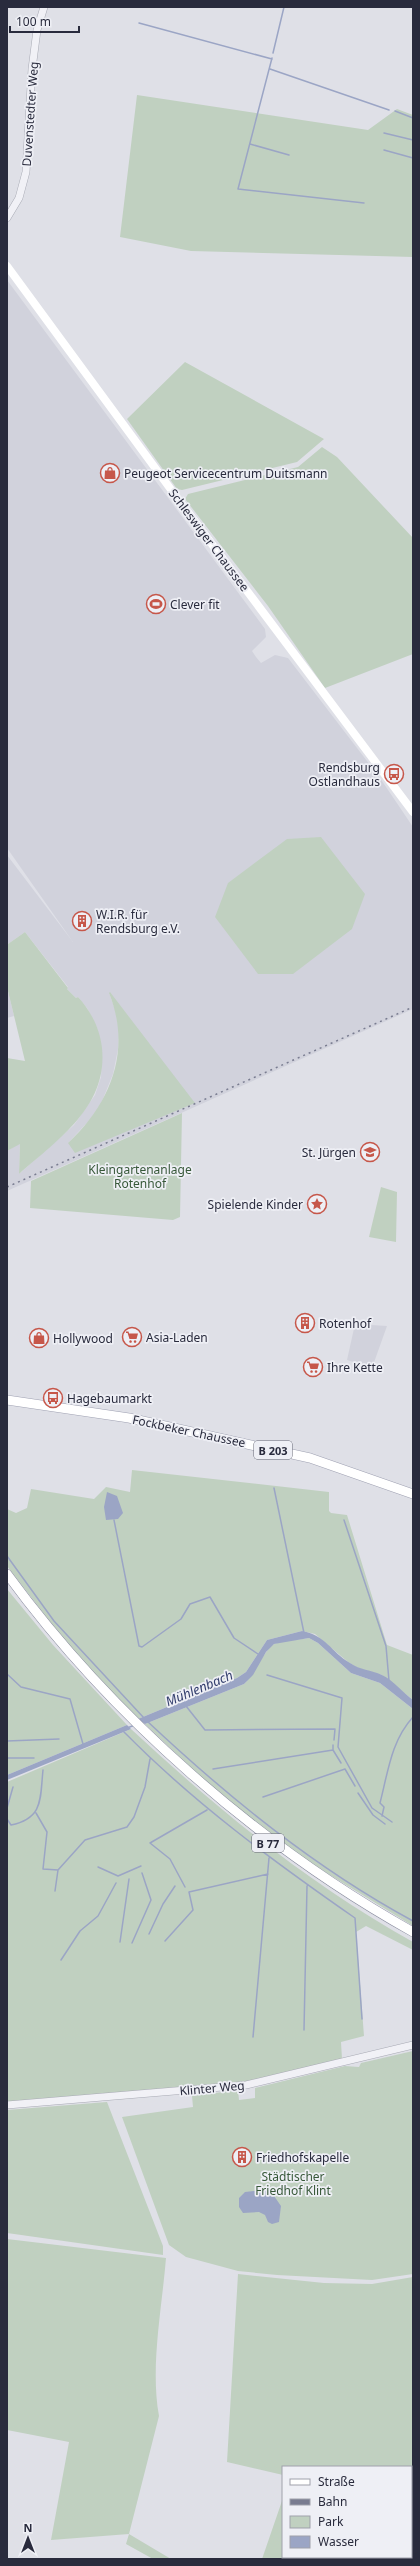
<svg xmlns="http://www.w3.org/2000/svg" width="420" height="2566" font-family="'Noto Sans',sans-serif">
	<style>
		.built { fill: #d1d2dc; fill-rule: evenodd }
		.green { fill: #c0d0c0 }
		.water { fill: #9ba5c5 }
		.lines { fill: none; stroke-linecap: round; stroke-linejoin: round }
		.stream { stroke: #9ba5c5; stroke-width: 1.5 }
		.tertiary-casing { stroke: #a8aab4; stroke-width: 8 }
		.primary-casing { stroke: #9fa1b2; stroke-width: 10 }
		.trunk-casing { stroke: #878a9d; stroke-width: 10 }
		.tertiary { stroke: #f1f1f6; stroke-width: 7 }
		.secondary { stroke: #fff; stroke-width: 8 }
		.primary { stroke: #fff; stroke-width: 9 }
		.trunk { stroke: #fff; stroke-width: 9 }
		.rail { stroke: #797c90; stroke-width: 1.5; stroke-dasharray: 2 4; stroke-linecap: butt }
		.labels { text-anchor: middle; dominant-baseline: central; stroke-width: 3.5; stroke-linejoin: round; paint-order: stroke }
		.shield { fill: #eeeff5; stroke: #646674; stroke-width: 1 }
		.shield-label { font-size: 11px; font-weight: bold; fill: #292b3d }
		.street-label { font-size: 12px; fill: #292b3d; stroke: #eeeff5 }
		.poi-label { font-size: 12px; fill: #292b3d; stroke: #eeeff5; text-anchor: start }
		.park-label { font-size: 12px; fill: #375839; stroke: #eeeff5 }
		.water-label { font-size: 13px; font-style: italic; fill: #35406e; stroke: #eeeff5 }
	</style>
	<rect width="100%" height="100%" fill="#dfe0e7"/>
	<path class="built" d="M7,280L265,629L266,637L252,651L256,657L261,663L275,655L288,658L380,778L413,827V1009L7,1191V1151L20,1143L19,1174L74,1125L95,1095L101,1077L102,1054L97,1028L87,1008L78,997L76,998L67,989L68,987L25,932L8,944L7,942V855L73,942L7,848ZM109,993L183,1108L68,1143L98,1111L113,1074L118,1049L119,1032L116,1012Z
		M7,987L14,1016L7,1018Z
		M355,1324L387,1326L372,1368L347,1360Z"/>
	<path class="green" d="M137,95L368,130L397,109L413,115V257L191,251L120,237Z
		M185,362L324,439L297,462L182,490L177,489L127,419Z
		M322,447L337,457L413,538V654L325,688L268,606L185,499L188,494L298,467Z
		M321,837L365,894L352,929L293,974H258L215,917L228,883L287,839Z
		M25,932L68,988L67,989L76,998L78,997C91,1011 100,1029 102,1048C108,1107 57,1140 19,1174L20,1144L7,1151V1058L25,1061L7,987V942L8,944Z
		M110,992L195,1103L75,1153L68,1143C111,1103 132,1050 109,993Z
		M182,1113L180,1217L173,1220L30,1208L31,1181Z
		M381,1187L397,1192L396,1242L369,1237Z
		M132,1470L329,1492V1511L331,1513L347,1515L387,1645L413,1655V1700L382,1675L358,1668L348,1662L315,1634L302,1631L267,1640L246,1672L237,1678L138,1719L71,1649L7,1566V1509L16,1513L27,1508L31,1489L94,1499L106,1487L130,1492Z
		M7,1589L53,1645L127,1725L7,1775Z
		M309,1638L318,1643L351,1673L380,1683L413,1709V1926L299,1856L210,1786L145,1724L244,1684C253,1675 266,1648 274,1644C284,1640 298,1640 309,1638Z
		M131,1729C218,1810 309,1884 413,1942V1950L366,1926L356,1932L364,2036L341,2042L342,2059L249,2081L7,2102V1782Z
		M413,2051V2274L372,2280L277,2275L238,2271L186,2257L169,2245L122,2117L193,2107L192,2096L238,2090L239,2100L255,2098V2088L345,2066L359,2067L361,2063Z
		M107,2102L163,2246V2255L7,2233V2110Z
		M7,2239L166,2258C162,2308 150,2367 159,2416L129,2534L171,2559H153L126,2544L129,2534L51,2540L69,2442L7,2430Z
		M238,2274L324,2283L372,2284L413,2277V2559H262L283,2498V2557H411V2467H283V2475L227,2462Z"/>
	<path class="water" d="M107,1492L117,1496L123,1513L118,1519L106,1520L104,1507Z
		M302,1631C327,1636 330,1651 350,1663C360,1670 371,1670 382,1675C393,1680 403,1693 413,1700V1709L380,1683L351,1673L318,1643L309,1638L274,1644L266,1652L253,1675L244,1684L145,1724L138,1719L237,1678L246,1672L267,1640Z
		M127,1725L131,1729L7,1780V1775Z
		M264,2190L272,2193L281,2206L279,2222L272,2224L268,2222L265,2215L259,2212L243,2213L239,2207V2198L245,2192Z"/>
	<g class="lines">
		<path class="stream" d="M139,23L272,59
			M273,53L284,7
			M272,58L238,189L364,203
			M270,69L389,110
			M395,111L413,118
			M384,133L413,140
			M250,144L289,155
			M384,150L413,158
			M274,1488L304,1633
			M114,1520L139,1646L142,1647L181,1619L190,1604L210,1597L234,1638L258,1654
			M344,1520L386,1646L389,1681
			M7,1556L54,1621L144,1718
			M7,1674L21,1687L70,1699L83,1744
			M267,1675L342,1698L338,1747L372,1808L392,1822
			M186,1706L205,1730L335,1729L334,1740
			M147,1721C228,1797 315,1868 413,1921
			M127,1728L135,1725
			M124,1732C194,1803 273,1861 355,1918L362,2019
			M7,1741L59,1739
			M333,1745V1750L341,1763
			M7,1758H34
			M213,1769L333,1750
			M358,1793L373,1815L385,1824
			M263,1797L345,1769L355,1786
			M7,1808L13,1787
			M36,1813L47,1832L43,1869L58,1870
			M382,1816L384,1807L380,1803C388,1772 391,1741 413,1717
			M7,1819L11,1825C44,1818 40,1798 43,1770
			M98,1867L118,1876L141,1866
			M185,1887L170,1859L150,1843L207,1810
			M55,1891L58,1870L85,1840L127,1827L134,1817L145,1787L150,1759
			M149,1934L163,1904L175,1886
			M165,1941L193,1910L189,1892L268,1874
			M120,1942L129,1879
			M132,1943L151,1900L142,1873
			M61,1960L80,1931L98,1916L116,1883
			M304,2030L307,1886
			M253,2037L269,1858"/>
		<defs>
			<path id="tertiary" d="M7,218L19,198L26,172L32,69L37,30L44,7
				M7,2105L246,2085L413,2045"/>
			<path id="primary" d="M7,1400L129,1418L310,1458L413,1494"/>
			<path id="trunk" d="M7,1574C111,1716 259,1846 413,1932"/>
		</defs>
		<use href="#tertiary" class="tertiary-casing"/>
		<use href="#primary" class="primary-casing"/>
		<use href="#trunk" class="trunk-casing"/>
		<use href="#tertiary" class="tertiary"/>
		<path class="secondary" d="M7,266L175,495L413,812"/>
		<use href="#primary" class="primary"/>
		<use href="#trunk" class="trunk"/>
		<path class="rail" d="M7,1187L413,1007"/>
	</g>
	<defs>
		<symbol id="shop-ring" viewBox="-11 -11 22 22"><circle r="9.5" fill="#eeeff5" stroke="#c6574a" stroke-width="1.5"/><path d="M-5-2.5h2.3a2.7 3.5 0 0 1 5.4 0H5L5.5 6h-11ZM-1.5-2.5h3a1.5 2.3 0 0 0-3 0Z" fill="#c6574a"/></symbol>
		<symbol id="stadium-ring" viewBox="-11 -11 22 22"><circle r="9.5" fill="#eeeff5" stroke="#c6574a" stroke-width="1.5"/><path d="M0-5a6.5 5 0 1 0 0 10a6.5 5 0 1 0 0-10ZM-3.5-1.8h7v3.6h-7Z" fill="#c6574a"/></symbol>
		<symbol id="bus-ring" viewBox="-11 -11 22 22"><circle r="9.5" fill="#eeeff5" stroke="#c6574a" stroke-width="1.5"/><path d="M-5-6H5V4H4V6H2V4H-2V6H-4V4H-5ZM-3.5-4V0h7V-4ZM-3.5 1.2v1.5H-2V1.2ZM2 1.2v1.5H3.5V1.2Z" fill="#c6574a"/></symbol>
		<symbol id="building-ring" viewBox="-11 -11 22 22"><circle r="9.5" fill="#eeeff5" stroke="#c6574a" stroke-width="1.5"/><path d="M-4-6H4V6H1V3H-1V6H-4ZM-2.5-4.3h1.7v1.8h-1.7ZM.8-4.3h1.7v1.8H.8ZM-2.5-1h1.7V.8h-1.7ZM.8-1h1.7V.8H.8Z" fill="#c6574a"/></symbol>
		<symbol id="school-ring" viewBox="-11 -11 22 22"><circle r="9.5" fill="#eeeff5" stroke="#c6574a" stroke-width="1.5"/><path d="M0-5L7-2L0 1L-7-2ZM-4 1L0 2.5L4 1V4Q0 6-4 4Z" fill="#c6574a"/></symbol>
		<symbol id="sight-ring" viewBox="-11 -11 22 22"><circle r="9.5" fill="#eeeff5" stroke="#c6574a" stroke-width="1.5"/><path d="M0-6L1.8-2.2L6-1.7L2.9 1.2L3.7 5.4L0 3.3L-3.7 5.4L-2.9 1.2L-6-1.7L-1.8-2.2Z" fill="#c6574a"/></symbol>
		<symbol id="supermarket-ring" viewBox="-11 -11 22 22"><circle r="9.5" fill="#eeeff5" stroke="#c6574a" stroke-width="1.5"/><path d="M-6-5.5h2.5l.6 2H6L4.5 2H-2.5L-4.4-4H-6ZM-1.5 3.2a1.3 1.3 0 1 0 .1 0ZM3 3.2a1.3 1.3 0 1 0 .1 0Z" fill="#c6574a"/></symbol>
	</defs>
	<g fill-rule="evenodd">
		<use href="#shop-ring" x="99" y="462" width="22" height="22"/>
		<use href="#stadium-ring" x="145" y="593" width="22" height="22"/>
		<use href="#bus-ring" x="383" y="763" width="22" height="22"/>
		<use href="#building-ring" x="71" y="910" width="22" height="22"/>
		<use href="#school-ring" x="359" y="1141" width="22" height="22"/>
		<use href="#sight-ring" x="306" y="1193" width="22" height="22"/>
		<use href="#building-ring" x="294" y="1312" width="22" height="22"/>
		<use href="#supermarket-ring" x="121" y="1326" width="22" height="22"/>
		<use href="#shop-ring" x="28" y="1327" width="22" height="22"/>
		<use href="#supermarket-ring" x="302" y="1356" width="22" height="22"/>
		<use href="#bus-ring" x="42" y="1387" width="22" height="22"/>
		<use href="#building-ring" x="231" y="2146" width="22" height="22"/>
	</g>
	<g class="labels">
		<g class="shield">
			<rect x="254" y="1441" width="38" height="18" rx="3"/>
			<rect x="252" y="1834" width="32" height="18" rx="3"/>
		</g>
		<g class="shield-label">
			<text x="273" y="1450">B 203</text>
			<text x="268" y="1843">B 77</text>
		</g>
		<g class="street-label">
			<text transform="translate(30 114) rotate(-86)">Duvenstedter Weg</text>
			<text transform="translate(209 540) rotate(53)">Schleswiger Chaussee</text>
			<text transform="translate(189 1431) rotate(12)">Fockbeker Chaussee</text>
			<text transform="translate(212 2088) rotate(-5)">Klinter Weg</text>
		</g>
		<g class="poi-label">
			<text x="124" y="473">Peugeot Servicecentrum Duitsmann</text>
			<text x="170" y="604">Clever fit</text>
			<text x="380" y="767" text-anchor="end">Rendsburg<tspan x="380" dy="14">Ostlandhaus</tspan></text>
			<text x="96" y="914">W.I.R. für<tspan x="96" dy="14">Rendsburg e.V.</tspan></text>
			<text x="356" y="1152" text-anchor="end">St. Jürgen</text>
			<text x="303" y="1204" text-anchor="end">Spielende Kinder</text>
			<text x="319" y="1323">Rotenhof</text>
			<text x="146" y="1337">Asia-Laden</text>
			<text x="53" y="1338">Hollywood</text>
			<text x="327" y="1367">Ihre Kette</text>
			<text x="67" y="1398">Hagebaumarkt</text>
			<text x="256" y="2157">Friedhofskapelle</text>
		</g>
		<g class="park-label">
			<text x="140" y="1169">Kleingartenanlage<tspan x="140" dy="14">Rotenhof</tspan></text>
			<text x="293" y="2176">Städtischer<tspan x="293" dy="14">Friedhof Klint</tspan></text>
		</g>
		<g class="water-label">
			<text transform="translate(199 1688) rotate(-23)">Mühlenbach</text>
		</g>
	</g>
	<rect width="420" height="2566" fill="none" stroke="#292b3d" stroke-width="16"/>
	<rect x="282" y="2466" width="130" height="92" fill="#eeeff5" stroke="#9fa1ab"/>
	<rect x="290" y="2479" width="20" height="6" fill="#ffffff" stroke="#9fa1ab"/>
	<text x="318" y="2486" font-size="12" fill="#292b3d">Straße</text>
	<rect x="290" y="2499" width="20" height="6" fill="#797c90" stroke="#9fa1ab"/>
	<text x="318" y="2506" font-size="12" fill="#292b3d">Bahn</text>
	<rect x="290" y="2516" width="20" height="12" fill="#c0d0c0" stroke="#9fa1ab"/>
	<text x="318" y="2526" font-size="12" fill="#292b3d">Park</text>
	<rect x="290" y="2536" width="20" height="12" fill="#9ba5c5" stroke="#9fa1ab"/>
	<text x="318" y="2546" font-size="12" fill="#292b3d">Wasser</text>
	<g transform="translate(28 2538)" stroke="#eeeff5" stroke-width="3" paint-order="stroke">
	<path d="M0-3L7 15L0 10L-7 15Z" fill="#292b3d"/>
	<text y="-6" font-size="11" font-weight="bold" text-anchor="middle" fill="#292b3d">N</text>
	</g>
	<path d="M10 26v6h69v-6" fill="none" stroke="#292b3d" stroke-width="2"/>
	<text x="16" y="26" font-size="12" fill="#292b3d" stroke="#eeeff5" stroke-width="3" paint-order="stroke">100 m</text>
</svg>
